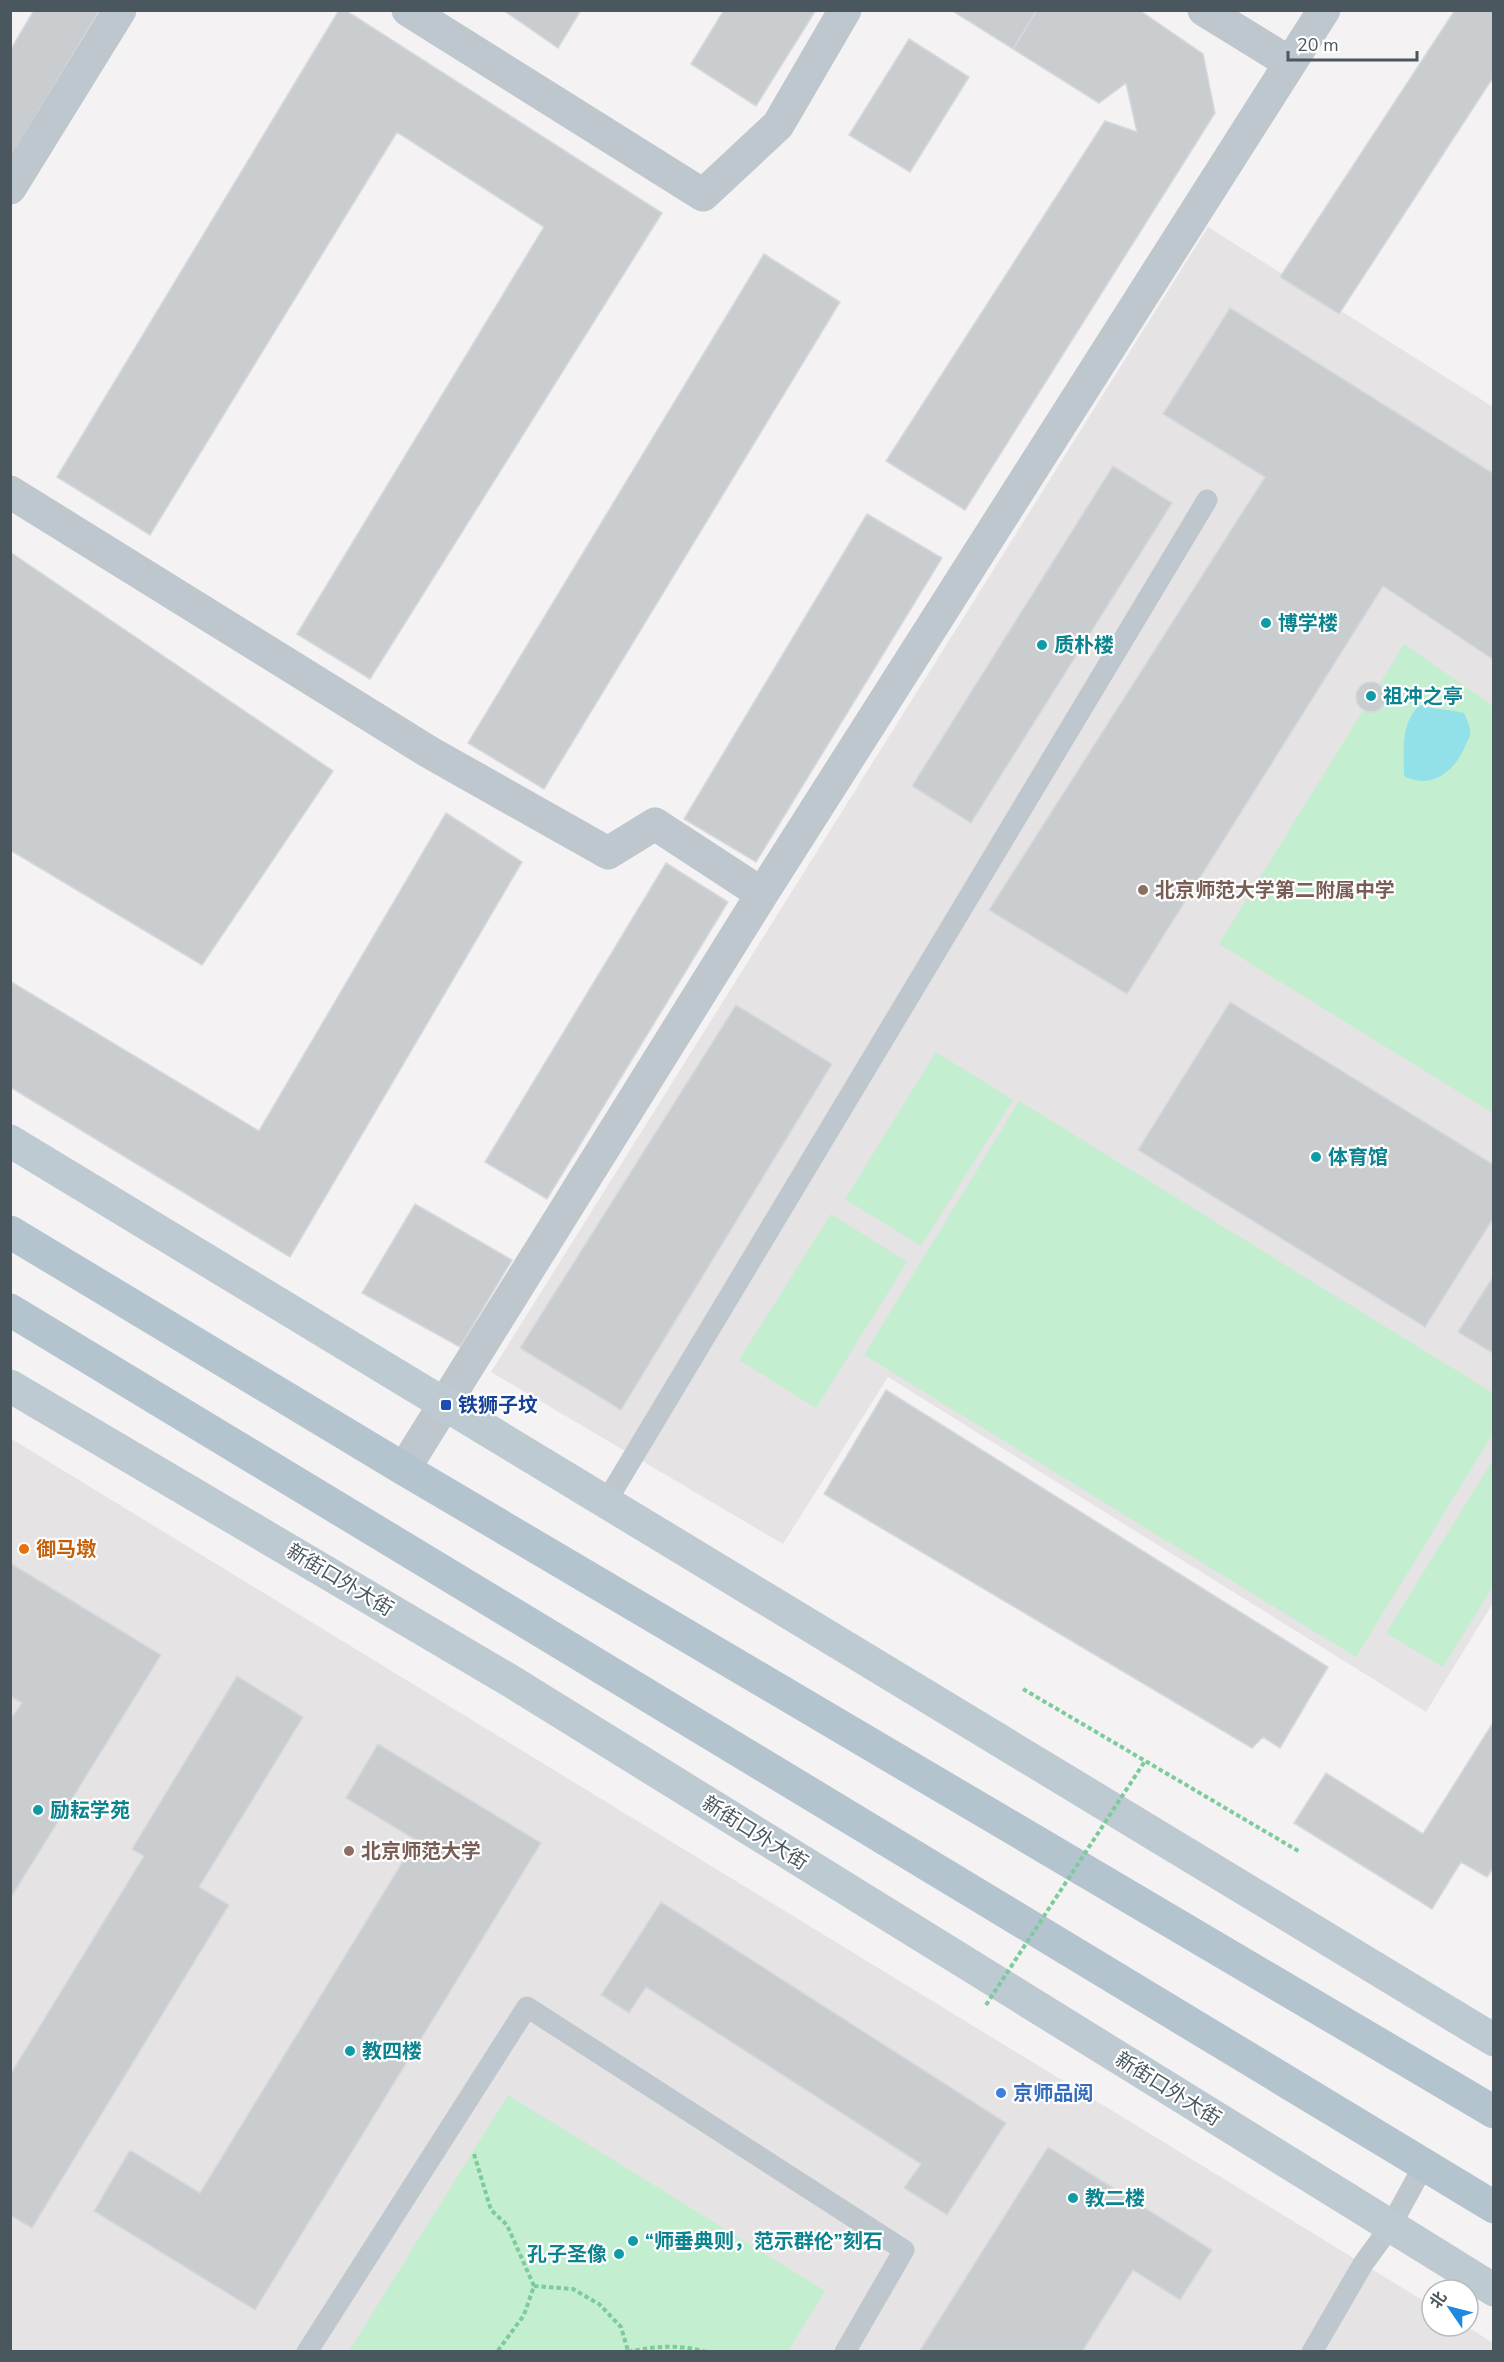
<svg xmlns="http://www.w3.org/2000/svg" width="1504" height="2362" font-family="'Nunito Sans','Noto Sans SC',sans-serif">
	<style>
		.education { fill: #e5e3e3 }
		.green { fill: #c3eecf }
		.water { fill: #92e1e9 }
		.building { fill: #c9cdd0; stroke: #d6d8dc; stroke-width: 1.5 }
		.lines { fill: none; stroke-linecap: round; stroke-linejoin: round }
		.path { stroke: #7ccb9b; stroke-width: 4; stroke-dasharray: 4.5 3; stroke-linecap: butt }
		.lane { stroke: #bec7cd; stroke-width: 21 }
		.street { stroke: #bec7cd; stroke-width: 33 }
		.secondary { stroke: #becad2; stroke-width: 33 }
		.primary { stroke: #b3c4cf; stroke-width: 33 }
		.path-bridge { stroke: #7ccb9b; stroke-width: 4; stroke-dasharray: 4.5 3; stroke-linecap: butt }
		.culture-dot { fill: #0f9aa8; stroke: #fff; stroke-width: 2 }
		.education-dot { fill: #8d6e63; stroke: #fff; stroke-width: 2 }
		.transit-dot { fill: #1a4fb4; stroke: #fff; stroke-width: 2 }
		.food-dot { fill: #e8710a; stroke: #fff; stroke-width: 2 }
		.shop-dot { fill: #3f7fe0; stroke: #fff; stroke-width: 2 }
		.labels { text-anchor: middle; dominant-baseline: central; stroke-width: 4.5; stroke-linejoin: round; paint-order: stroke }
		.culture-label { font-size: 20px; font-weight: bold; fill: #0d838f; stroke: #fff; text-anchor: start }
		.education-label { font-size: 20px; font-weight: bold; fill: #785e54; stroke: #fff; text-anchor: start }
		.transit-label { font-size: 20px; font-weight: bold; fill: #164399; stroke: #fff; text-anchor: start }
		.food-label { font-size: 20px; font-weight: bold; fill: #c56008; stroke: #fff; text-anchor: start }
		.street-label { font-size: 20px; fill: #4a575e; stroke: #fff }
		.shop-label { font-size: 20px; font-weight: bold; fill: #366cbe; stroke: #fff; text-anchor: start }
	</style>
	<rect width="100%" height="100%" fill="#f4f2f2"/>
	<path class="education" d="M1208,227L1493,407V1603L1426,1712L888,1377L783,1544L491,1372Z
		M10,1438L1432,2306V2326H1466L1493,2343V2351H11Z"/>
	<path class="green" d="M1404,644L1493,706V1113L1219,944Z
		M936,1052L1013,1100L921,1246L845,1199Z
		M1019,1101L1493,1393V1433L1356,1657L864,1355Z
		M831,1214L907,1262L816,1408L739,1360Z
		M1491,1463L1494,1465L1493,1586L1443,1667L1386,1633Z
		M508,2095L825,2291L788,2351H349Z"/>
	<path class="water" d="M1420,705C1435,710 1449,709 1464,713C1466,718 1470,725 1470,731C1471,735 1468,740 1466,744C1456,770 1432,791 1404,776C1404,751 1400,723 1420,705Z"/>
	<path class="building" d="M34,10H100L10,158V51Z
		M339,10H345L662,213L370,679L297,634L544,227L397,132L150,535L57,477Z
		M503,10H581L558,48Z
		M724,10H816L756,106L691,64Z
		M951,10H1037L1013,49Z
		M1037,10H1139L1203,54L1215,113L965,510L886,461L1105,121L1137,132L1126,83L1099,103L1013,49Z
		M1455,10H1494V76L1339,314L1280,277Z
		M909,39L969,77L910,172L849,135Z
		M764,254L840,302L544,789L468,743Z
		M1230,308L1494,474V660L1383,586L1127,994L989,910L1265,477L1163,414Z
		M1113,466L1172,503L971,823L912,786Z
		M867,514L942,558L756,862L684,819Z
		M10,552L333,771L202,965L10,850Z
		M1356 697a15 15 0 1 1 30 0a15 15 0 1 1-30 0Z
		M446,813L522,862L290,1257L10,1087V981L259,1131Z
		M666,863L728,902L547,1199L485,1162Z
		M1230,1002L1494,1165V1217L1425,1327L1138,1150Z
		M736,1005L832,1064L621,1410L520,1348Z
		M415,1204L512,1260L460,1347L362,1293Z
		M1494,1275V1354L1458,1332Z
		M886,1390L1328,1667L1280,1748L1263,1737L1252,1748L824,1494Z
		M10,1563L161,1655L10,1899V1720L22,1703L10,1696Z
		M237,1676L303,1717L199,1887L229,1905L32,2228L10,2215V2075L144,1856L132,1849Z
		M1494,1721V1867L1487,1877L1461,1862L1432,1909L1294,1823L1326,1773L1423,1834Z
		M378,1744L541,1843L255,2310L94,2211L130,2150L200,2193L416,1840L346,1798Z
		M661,1902L1006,2123L947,2215L904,2188L921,2164L646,1987L629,2013L601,1995Z
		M1048,2147L1212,2250L1180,2300L1133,2270L1082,2352H919Z"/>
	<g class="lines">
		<path class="path" d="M1023,1689L1300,1852
			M474,2154L491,2210L507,2225L534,2286L524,2315L497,2352
			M534,2286L573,2289L599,2304L621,2327L628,2351
			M628,2352C655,2346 679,2344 706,2352"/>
		<path class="lane" d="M606,1502L1207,500
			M307,2352L527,2007L904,2250L845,2352
			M1312,2352L1363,2264L1390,2227L1424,2165"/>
		<path class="street" d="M408,10L703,195L778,125L845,10
			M1204,10L1290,63
			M10,188L120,10
			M10,492L429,752L608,853L655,824L762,894
			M404,1469L762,894L1324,10"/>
		<path class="secondary" d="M10,1141L1494,2040
			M10,1386L509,1680L1494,2290"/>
		<path class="primary" d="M10,1232L404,1469L1494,2112
			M10,1310L1494,2207"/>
		<path class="path-bridge" d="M986,2005L1145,1761"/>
	</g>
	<g class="culture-dot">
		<circle cx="1266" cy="623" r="6"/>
		<circle cx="1042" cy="645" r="6"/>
		<circle cx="1371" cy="696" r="6"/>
		<circle cx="1316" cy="1157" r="6"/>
		<circle cx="38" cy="1810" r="6"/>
		<circle cx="350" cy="2051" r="6"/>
		<circle cx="1073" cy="2198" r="6"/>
		<circle cx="633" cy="2241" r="6"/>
		<circle cx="619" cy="2254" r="6"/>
	</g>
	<g class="education-dot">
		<circle cx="1143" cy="890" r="6"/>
		<circle cx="349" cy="1851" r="6"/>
	</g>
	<rect class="transit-dot" x="440" y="1399" width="12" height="12" rx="3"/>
	<circle class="food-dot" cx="24" cy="1549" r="6"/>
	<circle class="shop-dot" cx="1001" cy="2093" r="6"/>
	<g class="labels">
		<g class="culture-label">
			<text x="1278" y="623">博学楼</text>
			<text x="1054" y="645">质朴楼</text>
			<text x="1383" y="696">祖冲之亭</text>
			<text x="1328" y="1157">体育馆</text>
			<text x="50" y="1810">励耘学苑</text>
			<text x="362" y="2051">教四楼</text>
			<text x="1085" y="2198">教二楼</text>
			<text x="645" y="2241">“师垂典则，范示群伦”刻石</text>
			<text x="607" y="2254" text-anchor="end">孔子圣像</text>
		</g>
		<g class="education-label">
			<text x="1155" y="890">北京师范大学第二附属中学</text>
			<text x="361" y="1851">北京师范大学</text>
		</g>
		<g class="transit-label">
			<text x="458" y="1405">铁狮子坟</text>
		</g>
		<g class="food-label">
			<text x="36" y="1549">御马墩</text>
		</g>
		<g class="street-label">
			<text transform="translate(340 1580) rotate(31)">新街口外大街</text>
			<text transform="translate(755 1833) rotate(32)">新街口外大街</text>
			<text transform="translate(1168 2089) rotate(32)">新街口外大街</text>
		</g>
		<g class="shop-label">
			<text x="1013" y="2093">京师品阅</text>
		</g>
	</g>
	<rect width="1504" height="2362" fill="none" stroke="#4a575e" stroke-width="24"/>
	<g transform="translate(1450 2308) rotate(305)"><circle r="28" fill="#ffffff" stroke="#b7bcbf" stroke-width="1.5"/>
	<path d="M0-4.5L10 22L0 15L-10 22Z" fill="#2089df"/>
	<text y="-9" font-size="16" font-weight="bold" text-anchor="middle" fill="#4a575e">北</text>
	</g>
	<path d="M1288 51v9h129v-9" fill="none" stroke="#4a575e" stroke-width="3"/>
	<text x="1297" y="51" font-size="18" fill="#4a575e" stroke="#ffffff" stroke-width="4.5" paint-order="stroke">20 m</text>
</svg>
